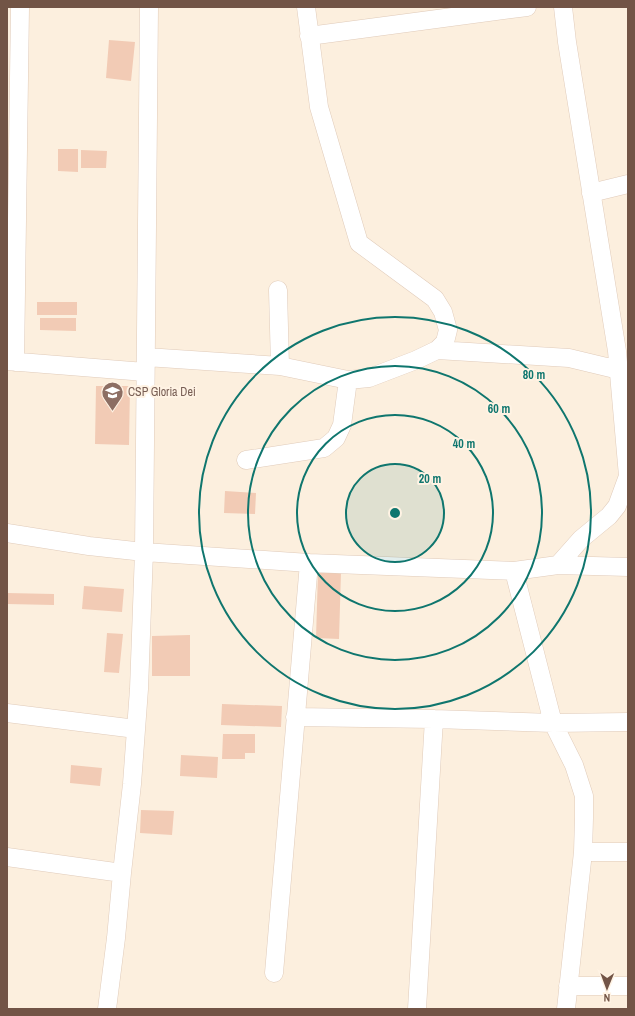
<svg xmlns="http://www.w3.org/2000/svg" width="635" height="1016" font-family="'Archivo Narrow',sans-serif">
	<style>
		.building { fill: #f2cbb5 }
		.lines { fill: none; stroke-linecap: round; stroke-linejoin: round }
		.minor-casing { stroke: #e0cbba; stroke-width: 19 }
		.minor { stroke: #fff; stroke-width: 18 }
		.ring { fill: none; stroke: #0f766e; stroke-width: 2 }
		.labels { text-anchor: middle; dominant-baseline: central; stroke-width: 4; stroke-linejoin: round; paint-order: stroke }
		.education-label { font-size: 12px; fill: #785e54; stroke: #fff3e4; text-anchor: start }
		.centre { fill: #0f766e; stroke: #fff3e4; stroke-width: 2 }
		.ring-label { font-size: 12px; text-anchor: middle; font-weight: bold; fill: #0f766e; stroke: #fff3e4; stroke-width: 4; stroke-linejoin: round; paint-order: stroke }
	</style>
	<rect width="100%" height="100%" fill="#fcefde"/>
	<path class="building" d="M109,40L135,42L131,81L106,78Z
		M58,149H78V172L58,171Z
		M81,150L107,151L106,168H81Z
		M37,302H77V315H37Z
		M40,318H76V331L40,330Z
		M96,386H130L129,445L95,444Z
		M225,491L256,493L255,514L224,513Z
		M318,572H341L339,639L316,638Z
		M84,586L124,589L122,612L82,609Z
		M7,593L54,594V605L7,604Z
		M107,633L123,634L119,673L104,672Z
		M190,635V676H152V636Z
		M222,704L282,706L281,727L221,725Z
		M223,734H255V753H245V759H222Z
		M181,755L218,757L217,778L180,776Z
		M71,765L102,768L100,786L70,783Z
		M141,810L174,811L172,835L140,833Z"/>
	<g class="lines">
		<defs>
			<path id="minor" d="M309,36L527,7
				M591,193L628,184
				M278,290L280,366
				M437,350L569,358L619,370
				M146,357L280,366L348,380L369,378L416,360L437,350L445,342L448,330L443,312L435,299L359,243L319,107L306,7
				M7,361L145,372
				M15,362L20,7
				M246,460L324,448L336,438L342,425L348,380
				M7,533L89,546L144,552L309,563L514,571L558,565L628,567
				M558,565L581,539L609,516L617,506L628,476L617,351L567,42L563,7
				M514,571L553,723L574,765L584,796V818L583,852L566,1009
				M7,713L136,729
				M295,717L434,719L553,723L628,722
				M583,852H628
				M7,857L122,873
				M274,973L309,563
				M568,986H628
				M107,1009L116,938L122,873L132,784L139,689L144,552L149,7
				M417,1009L434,719"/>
		</defs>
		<use href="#minor" class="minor-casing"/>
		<use href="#minor" class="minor"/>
	</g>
	<circle cx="395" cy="513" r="49" fill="#0f766e" fill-opacity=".12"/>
	<g class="ring">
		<circle cx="395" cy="513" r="49"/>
		<circle cx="395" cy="513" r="98"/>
		<circle cx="395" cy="513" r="147"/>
		<circle cx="395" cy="513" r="196"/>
	</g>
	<defs>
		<symbol id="school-pin" viewBox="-11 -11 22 30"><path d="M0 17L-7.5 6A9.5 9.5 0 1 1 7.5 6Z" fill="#8d6e63" stroke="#fff3e4"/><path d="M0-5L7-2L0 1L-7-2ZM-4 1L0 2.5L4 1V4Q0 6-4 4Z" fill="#fff"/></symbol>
	</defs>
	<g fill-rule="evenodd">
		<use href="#school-pin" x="100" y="380" width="25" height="34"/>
	</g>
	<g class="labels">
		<g class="education-label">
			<text x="128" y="392">CSP Gloria Dei</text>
		</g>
	</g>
	<circle cx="395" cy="513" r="6" class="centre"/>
	<g class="ring-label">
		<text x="534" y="379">80 m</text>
		<text x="499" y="413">60 m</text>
		<text x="464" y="448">40 m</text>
		<text x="430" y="483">20 m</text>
	</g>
	<rect width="635" height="1016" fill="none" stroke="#725446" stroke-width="16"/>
	<g transform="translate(607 988) rotate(181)" stroke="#fff3e4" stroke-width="3" paint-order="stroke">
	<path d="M0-3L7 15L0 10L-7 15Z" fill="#725446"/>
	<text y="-6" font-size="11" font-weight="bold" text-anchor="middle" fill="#725446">N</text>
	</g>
</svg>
